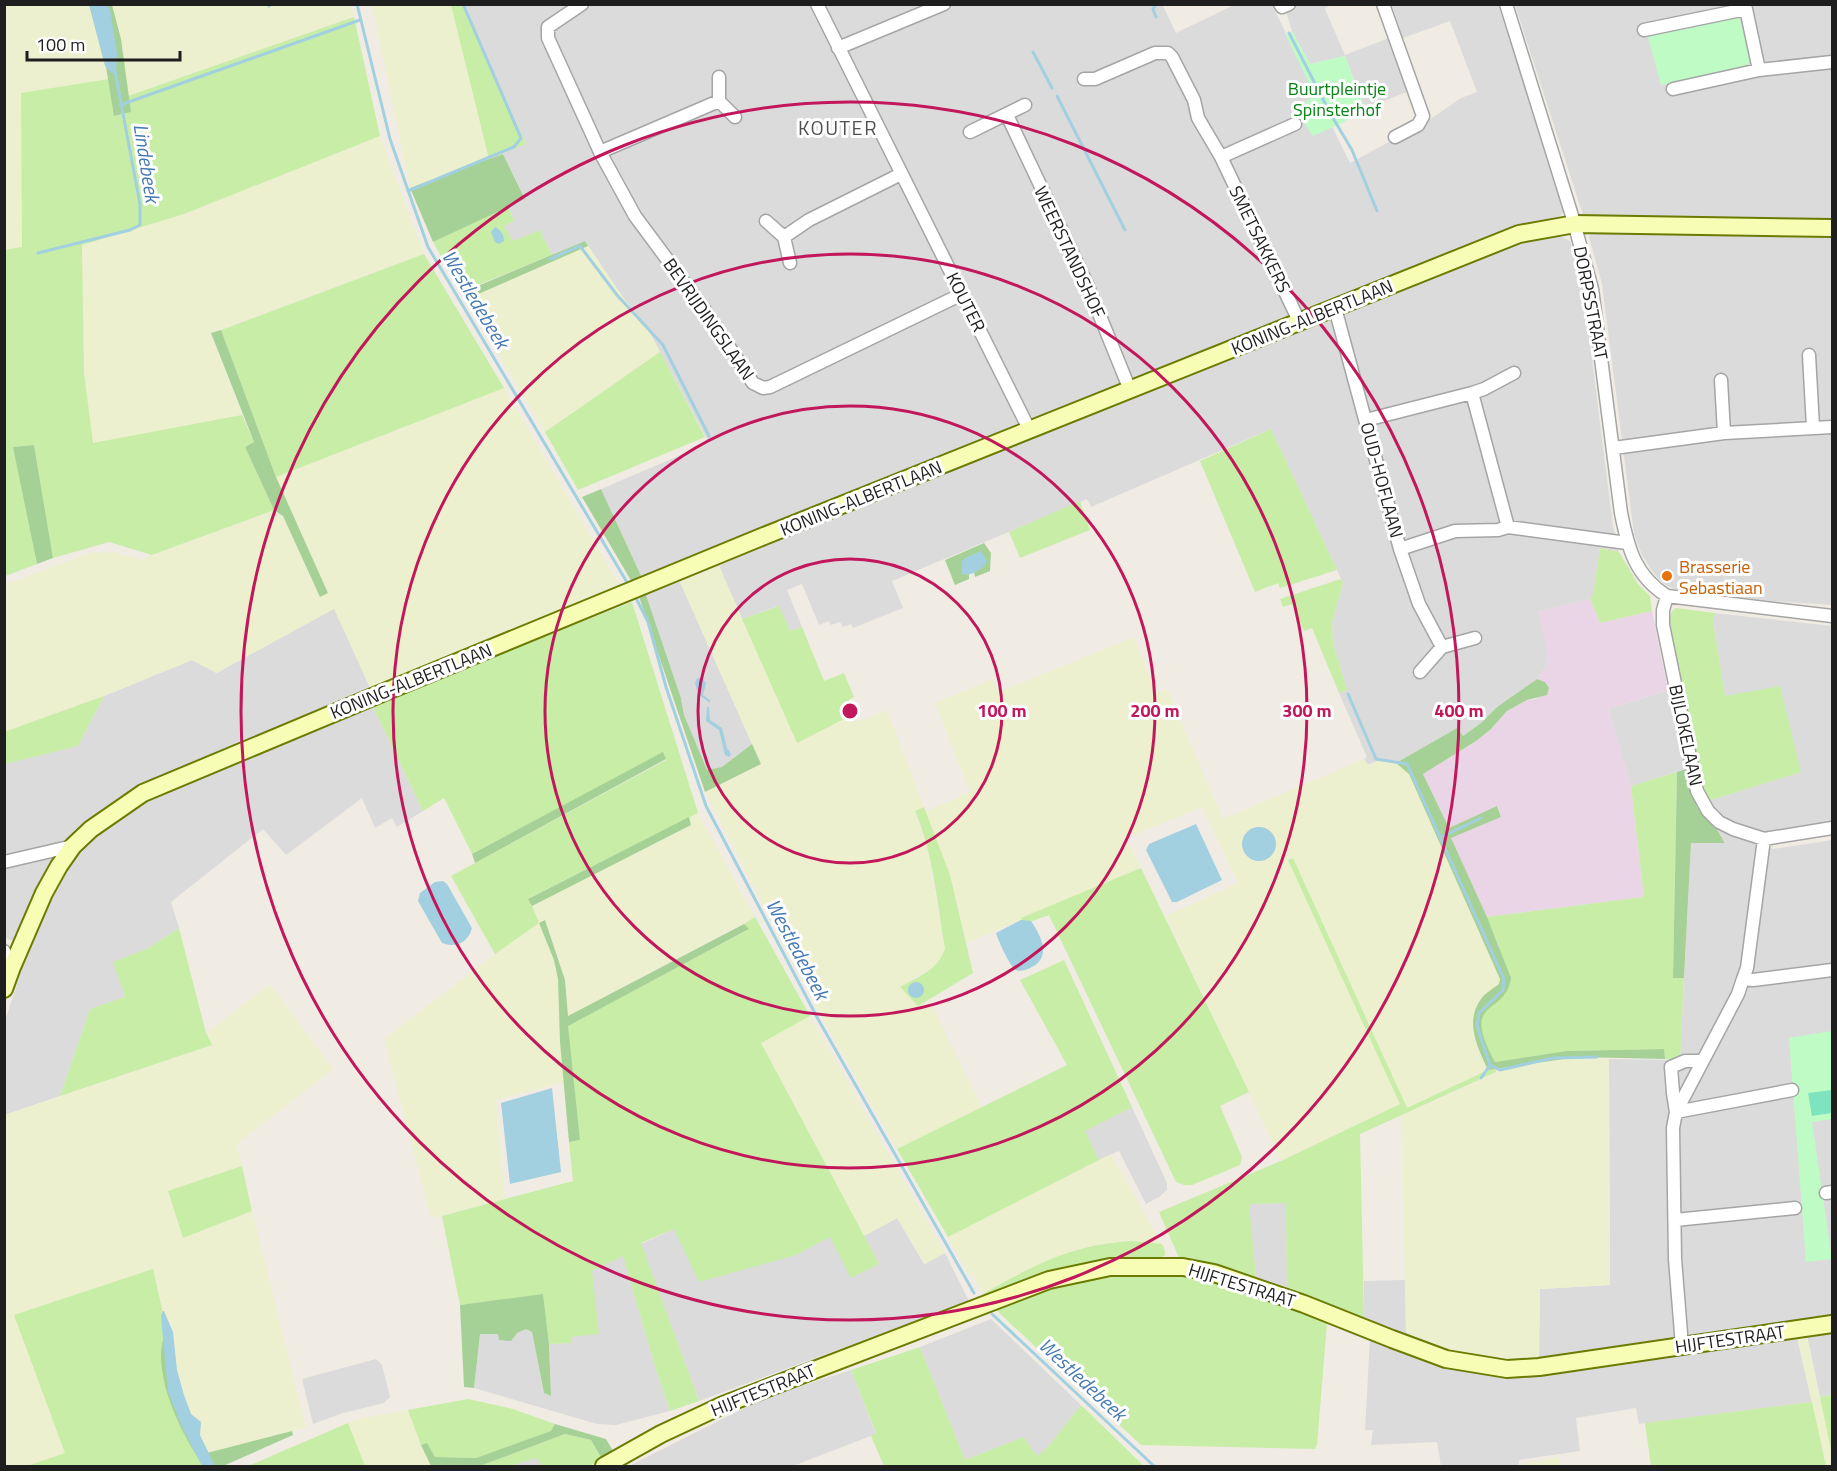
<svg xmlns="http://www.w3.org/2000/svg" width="1837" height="1471" font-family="'Titillium Web',sans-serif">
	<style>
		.residential { fill: #dcdbdb }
		.industrial { fill: #e9d5e5 }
		.farmland { fill: #ecf0ce }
		.grass { fill: #c7eda7 }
		.forest { fill: #a6d196 }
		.park { fill: #bffcc5 }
		.pitch { fill: #7ee3bf }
		.water { fill: #a2d0e0 }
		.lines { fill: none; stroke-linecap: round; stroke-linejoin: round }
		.stream { stroke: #a2d0e0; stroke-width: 3 }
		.street-casing { stroke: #a5a5a5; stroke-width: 15 }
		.secondary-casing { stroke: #6a7b00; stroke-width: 20 }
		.street { stroke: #fff; stroke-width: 12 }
		.secondary { stroke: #f7fdb5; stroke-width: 16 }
		.ring { fill: none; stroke: #c2185b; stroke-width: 3 }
		.food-dot { fill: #e8710a; stroke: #fff; stroke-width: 2 }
		.labels { text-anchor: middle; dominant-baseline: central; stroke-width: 6; stroke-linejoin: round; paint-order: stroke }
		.park-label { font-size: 18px; fill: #068314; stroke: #fff }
		.street-label { font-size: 18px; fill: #1e1e1e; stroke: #fff }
		.food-label { font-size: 18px; fill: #c56008; stroke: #fff; text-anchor: start }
		.neighbourhood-label { font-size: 20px; letter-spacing: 1.5px; fill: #515151; stroke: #fff }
		.water-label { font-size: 20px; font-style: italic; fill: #4579b3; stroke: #fff }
		.centre { fill: #c2185b; stroke: #fff; stroke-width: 3 }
		.ring-label { font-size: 18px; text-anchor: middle; font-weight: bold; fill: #c2185b; stroke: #fff; stroke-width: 6; stroke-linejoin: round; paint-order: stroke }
	</style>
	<rect width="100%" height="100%" fill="#f0ece4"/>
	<path class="residential" d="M1162,4L1176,33L1234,5H1272L1350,163L1426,122L1461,98L1477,92L1450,21L1403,38L1392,5H1498L1545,148L1563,212L1559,218L1535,222L1489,236L1018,425L643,580L601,489L709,443L646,326L624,299L585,241L552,255L540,230L513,242L504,226L514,221L508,206L525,198L503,154L525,143L462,5Z
		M1284,5H1330L1325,9L1345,55L1389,38L1409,91L1365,109L1345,56L1310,64L1292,31Z
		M1515,5H1832V221L1583,215Z
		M1591,233L1832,238V605L1770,601L1674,589L1664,584L1654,574L1642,555L1634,534L1602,284L1589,237Z
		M1560,236L1570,241L1583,287L1613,526L1619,552L1600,548L1593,596L1590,599L1538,612L1548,648L1546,667L1537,679L1497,707L1481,723L1463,736L1457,728L1396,763L1381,760L1367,765L1364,759L1367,757L1339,693L1347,690L1333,643L1332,622L1343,583L1271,429L1091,507L1087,499L892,581L903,608L853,628L851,624L843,627L840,622L831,625L829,621L819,625L802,584L787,590L802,627L790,631L778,606L742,619L719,566L766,544L1513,241Z
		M680,582L752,744L722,767L713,770H707L703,763L684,715L681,698L646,595Z
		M335,608L371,690L177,770L128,794L108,807L68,843L18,939L10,940L4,937V764L78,746L104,696L192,660L217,673Z
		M1715,613L1832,626V822L1779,832H1763L1736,823L1722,815L1708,801L1801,772L1725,697L1713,621Z
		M1668,690L1686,769L1631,786L1608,709Z
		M372,705L423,811L397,827L392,818L375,828L362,798L286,855L263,829L171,902L179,928L149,948L114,962L125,997L90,1009L60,1096L5,1115V1021L24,963L45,910L60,877L70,862L101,829L145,800Z
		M1716,828L1773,849L1832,840V1314L1539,1360L1540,1289L1610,1285L1609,1059L1680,1060L1691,842H1725Z
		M1132,1107L1167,1183V1190L1159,1197L1146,1204L1119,1151L1099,1160L1084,1131Z
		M1286,1203L1287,1287L1256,1278L1248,1204Z
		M897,1218L924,1264L945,1253L969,1301L699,1401L641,1244L674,1229L796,1255L831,1236L879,1264L864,1236Z
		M623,1255L656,1370L670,1411L616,1425L597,1424L474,1388L480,1334L517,1333L526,1329L532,1332L544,1393L551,1396L549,1344L571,1343V1337L592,1271Z
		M1405,1280L1406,1331L1411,1337L1364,1317V1281Z
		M991,1319L1081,1405L1047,1448L1037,1457L1023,1437L965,1460L920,1347Z
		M1832,1332V1395L1820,1397L1807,1336Z
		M1797,1337L1812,1402L1639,1424L1636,1408L1576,1418L1580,1451L1519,1460V1466H1441L1437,1442L1371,1445L1373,1430H1365L1370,1338L1449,1367L1496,1376L1574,1371Z
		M376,1359L382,1365L390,1397L384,1403L343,1413L313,1424L302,1379Z
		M851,1370L876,1434L793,1466H629L764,1398Z
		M536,1457L543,1466H510Z"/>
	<path class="industrial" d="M1590,599L1600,623L1652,611L1668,690L1608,709L1631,786L1644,897L1487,917L1450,838L1501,817L1498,806L1449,828L1423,774L1476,741L1491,729L1507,711L1527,700L1536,699L1545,682L1537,679L1546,667L1547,648L1538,612Z"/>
	<path class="farmland" d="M4,5H96L109,79L21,94L22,248L5,250Z
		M112,5H351L354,17L128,96L121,39Z
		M372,5H451L489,159L410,188Z
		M380,136L424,254L211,333L242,415L93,444L84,373L82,245L184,214Z
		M588,246L624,299L646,326L660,352L545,432L465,299Z
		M504,388L620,586L371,690L334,609L216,673L192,660L104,696L6,732L4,727V585L89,553L114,552L141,560L274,510L283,516L320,597L328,593L276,477Z
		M719,566L797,743L854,714L858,722L887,710L924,807L915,811L927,849L945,947L943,958L937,965L900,987L918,1006L930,1002L982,1108L897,1149L824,1022L705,792L761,764L680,582Z
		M1134,637L1156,693L1167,689L1223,819L1364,759L1368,765L1381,760L1396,763L1409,774L1500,979L1499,984L1493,989L1477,1046L1488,1070L1407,1108L1293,858L1288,860L1400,1104L1281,1161L1166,916L1238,883L1202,807L1126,838L1141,868L967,943L950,875L925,812L970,792L935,703L993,679L999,692Z
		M698,813L755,917L568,1016L565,980L557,953L546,920L539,923L554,960L558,979L564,1082L496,1100L505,1199L431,1218L384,1039L495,954L539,923L532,906L691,825L689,817Z
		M270,984L333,1069L237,1144L242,1166L168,1192L183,1238L252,1211L306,1428L203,1454L181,1393L152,1269L66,1454L27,1466H5L4,1115L212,1045L206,1033Z
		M810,1016L945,1253L925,1264L897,1218L864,1236L761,1042Z
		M1578,1057L1609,1059L1610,1285L1540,1289L1539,1360H1505L1480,1357L1461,1354L1411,1337L1406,1331L1401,1116L1496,1073V1069Z
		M1111,1154L1162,1244L1131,1241L1098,1245L1060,1257L983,1294L972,1274L969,1275L948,1237Z
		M1807,1336L1832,1455V1466H1826L1797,1337Z
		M408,1410L431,1466H365L348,1423L358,1419Z
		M1559,1457L1561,1466H1523V1464Z"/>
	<path class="grass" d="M451,5H462L526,144L489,159Z
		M354,17L380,136L184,214L82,245L84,373L93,443L242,415L254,442L245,447L274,510L152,555L109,542L53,558L34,445L14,447L37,564L5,576L4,250L22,247L21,93L109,79L115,116L131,112L128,96Z
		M508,206L514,221L504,226L513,241L540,230L552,255L473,287L476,295L465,299L433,242Z
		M424,254L504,388L276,477L221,330Z
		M660,352L705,437L578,490L545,432Z
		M1271,429L1337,570L1280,588L1278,583L1255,592L1200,461Z
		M1080,501L1090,530L1020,558L1009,532Z
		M1600,548L1619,552L1638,584L1650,596L1652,611L1600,623L1590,599L1593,595Z
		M1341,579L1343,583L1332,622L1333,643L1347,690L1339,693L1312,628L1304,631L1292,604L1283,607L1280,599Z
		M632,602L698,813L529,898L539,923L495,954L451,876L666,760L663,753L472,854L444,798L423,811L372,705Z
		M779,606L790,631L802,627L824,681L844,673L854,697L849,700L854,714L797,743L742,619Z
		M1676,608L1715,613L1713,621L1725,696L1780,686L1801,772L1708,801L1701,786L1669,621L1672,611Z
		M104,696L78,746L5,764L4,732Z
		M1677,772L1673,977L1684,978L1680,1060L1665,1059L1664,1049L1567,1051L1495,1062C1489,1050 1477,1031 1481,1017C1484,1007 1498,1000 1505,994L1499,946L1486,917L1644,897L1631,786Z
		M924,807L950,875L973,973L918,1006L900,987C918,977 940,969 945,948C937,902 933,853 915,811Z
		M1293,858L1407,1108L1488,1070L1496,1069V1072L1360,1134L1364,1317L1287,1287L1286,1203L1249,1204L1256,1278L1220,1267L1180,1260L1159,1212L1281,1161L1400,1104L1288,860Z
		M1141,868L1249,1092L1220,1106L1242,1157L1240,1165L1192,1185H1184L1176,1182L1049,915L1024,924L1021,918Z
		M755,917L810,1016L761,1043L879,1264L851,1278L830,1237L796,1255L699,1282L674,1229L641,1243L699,1401L670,1411L656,1370L623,1256L592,1271L599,1334L571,1337V1343L549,1344L543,1295L460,1305L442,1216L573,1181L569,1142L580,1140L567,1026L748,930L744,924Z
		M179,928L206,1033L212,1045L60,1096L90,1009L125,997L113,962L149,948Z
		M1064,960L1132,1107L1085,1131L1099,1160L948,1237L897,1149L1067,1065L1020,980Z
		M242,1166L252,1211L183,1238L168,1191Z
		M1131,1241L1162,1244L1165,1251V1255L1161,1258C1134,1259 1107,1258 1081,1265C1048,1273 1016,1286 983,1298V1294C1018,1274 1058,1252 1098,1245C1109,1243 1120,1242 1131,1241Z
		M153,1269L166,1327L161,1354L204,1466H27L65,1453L14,1315Z
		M1140,1272C1152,1273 1165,1272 1177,1273C1229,1278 1279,1304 1327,1323L1317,1445L1315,1449L1141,1445L995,1309C1046,1290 1085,1278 1140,1272Z
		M920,1347L965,1460L1023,1437L1037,1456L1047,1448L1081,1405L1144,1466H884L871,1436L876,1433L851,1370Z
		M1832,1395V1455L1820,1397Z
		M468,1399L513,1409L555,1424L552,1431L476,1458L435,1457L427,1444L421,1445L408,1410Z
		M1812,1402L1826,1466H1651L1645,1423Z
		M348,1423L365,1466H248Z
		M565,1434L591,1440L602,1459L589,1466H543L536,1458L510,1466H480Z"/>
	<path class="forest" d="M96,5H112L121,39L131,112L114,116Z
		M503,154L525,199L433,242L410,188Z
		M585,241L588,246L476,295L473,288Z
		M221,330L276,477L328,593L320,597L283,516L274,510L245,447L254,442L211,333Z
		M34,445L53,558L37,564L13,447Z
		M601,489L643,580L633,584L582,497Z
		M984,543L991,553L990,571L975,577L974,572L984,567L965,575L969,574V579L955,585L945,560Z
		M646,595L681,698L684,715L707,770L722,767L752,744L761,764L705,792L639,597Z
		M1537,679L1545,682L1549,688L1547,695L1527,700L1507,711L1491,729L1476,741L1423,774L1449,828L1497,806L1501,817L1451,838L1487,917L1511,978C1505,1018 1459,996 1495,1062L1567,1051L1664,1049L1665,1059L1578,1057L1488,1070C1478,1048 1464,1022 1481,999C1485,993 1493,989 1499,984L1500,979L1409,774L1396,763L1457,728L1463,736L1481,723L1497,707Z
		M663,752L666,759L475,863L472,854Z
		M1686,769L1697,807L1716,828L1725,843H1691L1684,978H1673L1677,772Z
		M689,817L691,825L532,906L528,899Z
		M545,920L565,980L568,1016L744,924L749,929L568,1026L580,1140L569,1142L560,1042L558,979L554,960L539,923Z
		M543,1294L549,1344L551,1396L544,1393L532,1332L526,1329L517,1333L511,1341L499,1340L498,1334H480L474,1388L464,1387L460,1305Z
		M166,1327L181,1393L203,1454L292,1431L293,1435L223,1466H204C183,1437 161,1392 161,1355C161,1346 164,1336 166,1327Z
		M555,1424L606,1439L612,1449L611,1454L602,1459L591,1440L565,1434L480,1466H431L421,1445L427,1443L435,1457L476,1458L551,1431Z"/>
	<path class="park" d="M1730,15L1740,19L1749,55V62L1743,68L1661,85L1648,37Z
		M1292,31L1310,64L1345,56L1365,109L1342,123L1313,136L1294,108L1315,96L1286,35Z
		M1832,1031V1119L1812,1122L1832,1259L1806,1262L1789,1038Z"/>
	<path class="pitch" d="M1832,1090V1113L1812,1116L1808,1093Z"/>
	<path class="water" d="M89,5H107L110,10L117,53L116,73H111L105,66Z
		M495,227C501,230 504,235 504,241L499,244L495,242L491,232Z
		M981,551L987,561C982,570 972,576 962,574V561L965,558Z
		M697,678H702L706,683L703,695L710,700V703L698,694L695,683Z
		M707,707H709L710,720L722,728L727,748L731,754L729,757L725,755L719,730L706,721Z
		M1196,824L1222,880L1177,902H1172L1146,850L1149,844Z
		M1242 844a17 17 0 1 1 34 0a17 17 0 1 1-34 0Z
		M443,881L447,884L472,928C468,943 456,948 442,943L418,901L420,893L435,882Z
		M1021,920L1031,921C1042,937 1052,958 1030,968C1026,970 1020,972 1016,970C1010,967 998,940 996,933Z
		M908 990a8 8 0 1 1 16 0a8 8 0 1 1-16 0Z
		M552,1088L561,1172L510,1184L501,1103Z
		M163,1311H164L173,1332L177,1370L184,1395L191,1414L201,1422L200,1435L215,1466H202L181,1425L168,1392L161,1316Z"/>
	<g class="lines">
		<path class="stream" d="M269,4V6
			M357,4L390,139L428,247L628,584
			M1156,4L1153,9L1156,17
			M1289,33L1327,107
			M1033,52L1052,88
			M1057,96L1125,230
			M120,105L360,20
			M1333,118L1352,150L1377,211
			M408,191L514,147L521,138L463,4
			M38,253L130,230L140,225V204L115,71
			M550,259L580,246L617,295L663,345L709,436
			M637,600L648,622L666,687L706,806L818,1019L974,1293
			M1348,694L1376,759L1407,764L1504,979L1503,990L1479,1013L1477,1026L1490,1065L1500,1070L1553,1058L1597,1057
			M1441,837L1481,818
			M1481,1078L1490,1065
			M992,1314L1154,1466"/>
		<defs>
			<path id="street" d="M582,4L548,27V38L600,152L635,216L704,309L753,383L763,388L770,387L962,294
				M817,4L1030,431
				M1280,4L1282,7L1289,4
				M1383,4L1423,116L1418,125L1395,137
				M1506,4L1573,219L1592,289L1621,513C1628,548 1635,576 1667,596L1832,616
				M1644,30L1746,9L1759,70
				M838,48L944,4
				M719,77V101L735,117
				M1084,79H1095L1155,53H1168L1172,57L1194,100L1198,118L1221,157L1299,321
				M1673,89L1759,70L1832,62
				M1007,115L1087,284L1130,390
				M970,132L1025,105
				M600,152L719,101
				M1221,157L1295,124
				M766,221L784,237L790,263
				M784,237L809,220L901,174
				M1335,308L1400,549L1419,604L1442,647
				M1809,355L1813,427
				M1721,380L1724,433
				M1472,393L1484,389L1514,373
				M1366,420L1472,393L1508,527
				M1614,448L1724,433L1832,427
				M1400,549L1455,531L1498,530L1508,527L1627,543
				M1667,596L1663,610V625L1697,791L1708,811L1719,822L1733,829L1764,839L1832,828
				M1420,672L1442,647L1475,638
				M4,862L73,846
				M4,951L12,967
				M1743,979L1753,980L1832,970
				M1703,1061H1685L1671,1067L1673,1093L1676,1112L1792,1090
				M1826,1193L1832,1192
				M1675,1220L1795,1208
				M1682,1346L1675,1259L1673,1128L1676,1112L1738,994L1743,979L1747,968L1764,839"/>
			<path id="secondary" d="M4,989L12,967L44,893L59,866L73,846L91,829L143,793L382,693L764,536L1519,234L1575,224L1832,228
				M604,1466L661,1434L723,1405L1049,1280L1110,1267H1183L1214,1273L1304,1304L1392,1339L1446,1359L1507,1369L1539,1367L1832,1324"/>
		</defs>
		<use href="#street" class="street-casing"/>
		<use href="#secondary" class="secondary-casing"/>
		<use href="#street" class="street"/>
		<use href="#secondary" class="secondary"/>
	</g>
	<g class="ring">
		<circle cx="850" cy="711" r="152"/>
		<circle cx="850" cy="711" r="305"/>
		<circle cx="850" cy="711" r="457"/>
		<circle cx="850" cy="711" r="609"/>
	</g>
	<circle class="food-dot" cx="1667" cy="576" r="6"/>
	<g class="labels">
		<g class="park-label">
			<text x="1337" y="88">Buurtpleintje<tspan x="1337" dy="21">Spinsterhof</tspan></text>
		</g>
		<g class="street-label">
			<text transform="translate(1260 239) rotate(64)">SMETSAKKERS</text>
			<text transform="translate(1070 252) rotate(65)">WEERSTANDSHOF</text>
			<text transform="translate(966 302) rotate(63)">KOUTER</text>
			<text transform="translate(1591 303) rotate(79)">DORPSSTRAAT</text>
			<text transform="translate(1312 317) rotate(-22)">KONING-ALBERTLAAN</text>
			<text transform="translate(709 319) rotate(55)">BEVRIJDINGSLAAN</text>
			<text transform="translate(1382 480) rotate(75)">OUD-HOFLAAN</text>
			<text transform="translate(861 498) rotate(-22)">KONING-ALBERTLAAN</text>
			<text transform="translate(411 681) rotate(-22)">KONING-ALBERTLAAN</text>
			<text transform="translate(1686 735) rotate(78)">BIJLOKELAAN</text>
			<text transform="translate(1242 1285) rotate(17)">HIJFTESTRAAT</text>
			<text transform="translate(1730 1339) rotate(-8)">HIJFTESTRAAT</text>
			<text transform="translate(763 1390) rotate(-22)">HIJFTESTRAAT</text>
		</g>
		<g class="food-label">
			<text x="1679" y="566">Brasserie<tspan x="1679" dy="21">Sebastiaan</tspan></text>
		</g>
		<g class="neighbourhood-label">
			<text x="838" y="127">KOUTER</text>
		</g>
		<g class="water-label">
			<text transform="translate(147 163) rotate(81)">Lindebeek</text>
			<text transform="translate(476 299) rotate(59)">Westledebeek</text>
			<text transform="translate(798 949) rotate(62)">Westledebeek</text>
			<text transform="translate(1083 1379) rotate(43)">Westledebeek</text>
		</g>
	</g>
	<circle cx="850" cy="711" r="9" class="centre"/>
	<g class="ring-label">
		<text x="1002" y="717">100 m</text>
		<text x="1155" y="717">200 m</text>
		<text x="1307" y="717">300 m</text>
		<text x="1459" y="717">400 m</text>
	</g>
	<rect width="1837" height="1471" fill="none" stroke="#1e1e1e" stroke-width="12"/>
	<path d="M27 51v9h153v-9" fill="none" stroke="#1e1e1e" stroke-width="3"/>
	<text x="36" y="51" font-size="18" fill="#1e1e1e" stroke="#ffffff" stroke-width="4.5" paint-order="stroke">100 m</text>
</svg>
